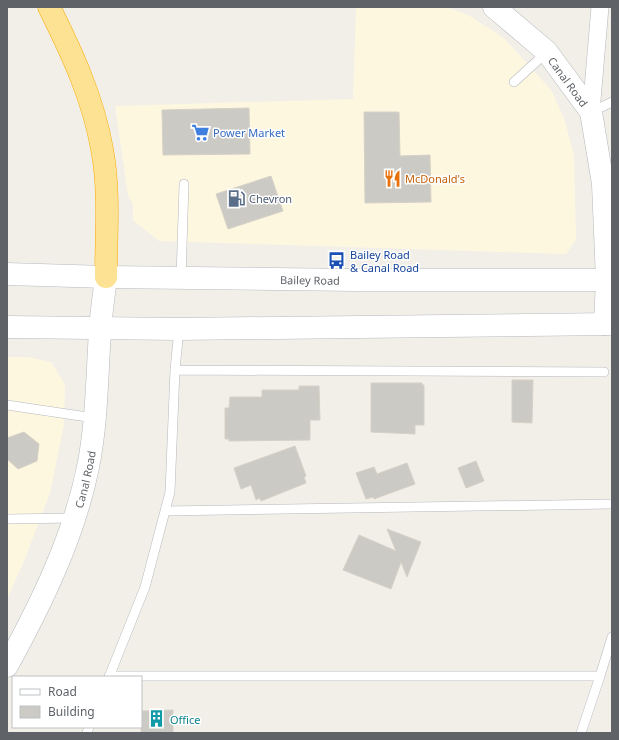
<svg xmlns="http://www.w3.org/2000/svg" width="619" height="740" font-family="'Noto Sans',sans-serif">
	<style>
		.commercial { fill: #fef7e0 }
		.building { fill: #cccac5; stroke: #d6d1c6 }
		.lines { fill: none; stroke-linecap: round; stroke-linejoin: round }
		.service-casing { stroke: #b5b8bc; stroke-width: 10 }
		.minor-casing { stroke: #b5b8bc; stroke-width: 18 }
		.tertiary-casing { stroke: #b5b8bc; stroke-width: 23 }
		.secondary-casing { stroke: #b6babf; stroke-width: 23 }
		.motorway-casing { stroke: #f9ab00; stroke-width: 23 }
		.service { stroke: #fff; stroke-width: 9 }
		.minor { stroke: #fff; stroke-width: 17 }
		.tertiary { stroke: #fff; stroke-width: 22 }
		.secondary { stroke: #fff; stroke-width: 22 }
		.motorway { stroke: #fde293; stroke-width: 22 }
		.labels { text-anchor: middle; dominant-baseline: central; stroke-width: 3; stroke-linejoin: round; paint-order: stroke }
		.street-label { font-size: 11px; fill: #5f6368; stroke: #fff }
		.shop-label { font-size: 11px; fill: #366cbe; stroke: #fff; text-anchor: start }
		.food-label { font-size: 11px; fill: #c56008; stroke: #fff; text-anchor: start }
		.service-label { font-size: 11px; fill: #4e5e75; stroke: #fff; text-anchor: start }
		.transit-label { font-size: 11px; fill: #164399; stroke: #fff; text-anchor: start }
		.culture-label { font-size: 11px; fill: #0d838f; stroke: #fff; text-anchor: start }
	</style>
	<rect width="100%" height="100%" fill="#f1efe8"/>
	<path class="commercial" d="M356,7H446L468,15L504,38L551,90L564,118L574,155L576,239L566,254L159,241L133,220V204L128,196L115,106L353,99Z
		M7,357H27L51,362L65,384L64,424L50,493L24,561L7,599Z"/>
	<path class="building" d="M249,108L250,154L163,155L162,110Z
		M364,112H399L400,156L430,155L431,202L365,203Z
		M271,176L283,211L228,229L216,194Z
		M512,380H533L532,423L512,422Z
		M371,383H422V385H424V425H415V434L371,432Z
		M299,386H319L320,420H310V440L229,441V439H225V408H229L230,397H262V390H299Z
		M24,432L39,444L37,461L18,469L7,459V438Z
		M295,446L306,476L304,477L306,483L261,501L260,498L256,500L251,485L241,489L234,468Z
		M476,461L484,481L466,488L458,468Z
		M407,463L415,484L374,499L373,497L366,499L356,473L374,467L377,474Z
		M387,529L421,542L407,577L401,562L391,589L343,570L359,535L396,551Z
		M173,710V733H141V711Z"/>
	<g class="lines">
		<defs>
			<path id="service" d="M514,82L547,52
				M591,112L612,102
				M181,278L184,184
				M175,370L604,372
				M7,405L94,418
				M165,511L612,504
				M7,519L74,518
				M109,676H600L581,733
				M600,676L612,637
				M109,677L145,587L170,492L175,370L179,329
				M87,733L89,727"/>
			<path id="minor" d="M591,112L600,7"/>
			<g id="tertiary">
				<path id="s1" d="M494,7L547,52L591,112L603,184L607,280L605,324"/>
				<path id="s2" d="M7,666C41,604 74,537 88,467C97,423 97,376 100,331C101,313 104,295 106,277"/>
			</g>
			<g id="secondary">
				<path id="s3" d="M7,274L106,277L356,280H612"/>
				<path d="M7,327L179,329L612,324"/>
			</g>
			<path id="motorway" d="M49,7C72,53 93,98 102,149C110,191 106,235 106,277"/>
		</defs>
		<use href="#service" class="service-casing"/>
		<use href="#minor" class="minor-casing"/>
		<use href="#tertiary" class="tertiary-casing"/>
		<use href="#secondary" class="secondary-casing"/>
		<use href="#motorway" class="motorway-casing"/>
		<use href="#service" class="service"/>
		<use href="#minor" class="minor"/>
		<use href="#tertiary" class="tertiary"/>
		<use href="#secondary" class="secondary"/>
		<use href="#motorway" class="motorway"/>
	</g>
	<defs>
		<symbol id="supermarket-bare" viewBox="-9 -9 18 18"><path d="M-6-5.5h2.5l.6 2H6L4.5 2H-2.5L-4.4-4H-6ZM-1.5 3.2a1.3 1.3 0 1 0 .1 0ZM3 3.2a1.3 1.3 0 1 0 .1 0Z" fill="#3f7fe0" stroke="#fff" stroke-width="2.5" paint-order="stroke"/></symbol>
		<symbol id="restaurant-bare" viewBox="-9 -9 18 18"><path d="M-5-6h1v4h1v-4h1v4h1v-4h1v5L-1.5 .5V6h-2V.5L-5-1ZM5-6V6H3V1.5H1.5Q1.5-4 5-6Z" fill="#e8710a" stroke="#fff" stroke-width="2.5" paint-order="stroke"/></symbol>
		<symbol id="fuel-bare" viewBox="-9 -9 18 18"><path d="M-5.5-6h7V0h2V4h1.3V-2.5L3-4.5l.8-.8L6-3V5H2.5V1h-1V6h-7ZM-4.2-4.7v3.2H.2V-4.7Z" fill="#5c6f8a" stroke="#fff" stroke-width="2.5" paint-order="stroke"/></symbol>
		<symbol id="bus-bare" viewBox="-9 -9 18 18"><path d="M-5-6H5V4H4V6H2V4H-2V6H-4V4H-5ZM-3.5-4V0h7V-4ZM-3.5 1.2v1.5H-2V1.2ZM2 1.2v1.5H3.5V1.2Z" fill="#1a4fb4" stroke="#fff" stroke-width="2.5" paint-order="stroke"/></symbol>
		<symbol id="building-bare" viewBox="-9 -9 18 18"><path d="M-4-6H4V6H1V3H-1V6H-4ZM-2.5-4.3h1.7v1.8h-1.7ZM.8-4.3h1.7v1.8H.8ZM-2.5-1h1.7V.8h-1.7ZM.8-1h1.7V.8H.8Z" fill="#0f9aa8" stroke="#fff" stroke-width="2.5" paint-order="stroke"/></symbol>
	</defs>
	<g fill-rule="evenodd">
		<use href="#supermarket-bare" x="188" y="120" width="25" height="25"/>
		<use href="#restaurant-bare" x="380" y="166" width="25" height="25"/>
		<use href="#fuel-bare" x="224" y="186" width="25" height="25"/>
		<use href="#bus-bare" x="324" y="248" width="25" height="25"/>
		<use href="#building-bare" x="144" y="706" width="25" height="25"/>
	</g>
	<g class="labels">
		<g class="street-label">
			<text stroke="none"><textPath href="#s1" startOffset="106">Canal Road</textPath></text>
			<text stroke="none"><textPath href="#s3" startOffset="303">Bailey Road</textPath></text>
			<text stroke="none"><textPath href="#s2" startOffset="203">Canal Road</textPath></text>
		</g>
		<g class="shop-label">
			<text x="213" y="132">Power Market</text>
		</g>
		<g class="food-label">
			<text x="405" y="178">McDonald's</text>
		</g>
		<g class="service-label">
			<text x="249" y="198">Chevron</text>
		</g>
		<g class="transit-label">
			<text x="350" y="254">Bailey Road<tspan x="350" dy="13">&amp; Canal Road</tspan></text>
		</g>
		<g class="culture-label">
			<text x="170" y="719">Office</text>
		</g>
	</g>
	<rect width="619" height="740" fill="none" stroke="#5f6368" stroke-width="16"/>
	<rect x="12" y="676" width="130" height="52" fill="#ffffff" stroke="#bfc1c3"/>
	<rect x="20" y="689" width="20" height="6" fill="#ffffff" stroke="#bfc1c3"/>
	<text x="48" y="696" font-size="12" fill="#5f6368">Road</text>
	<rect x="20" y="706" width="20" height="12" fill="#cccac5" stroke="#bfc1c3"/>
	<text x="48" y="716" font-size="12" fill="#5f6368">Building</text>
</svg>
